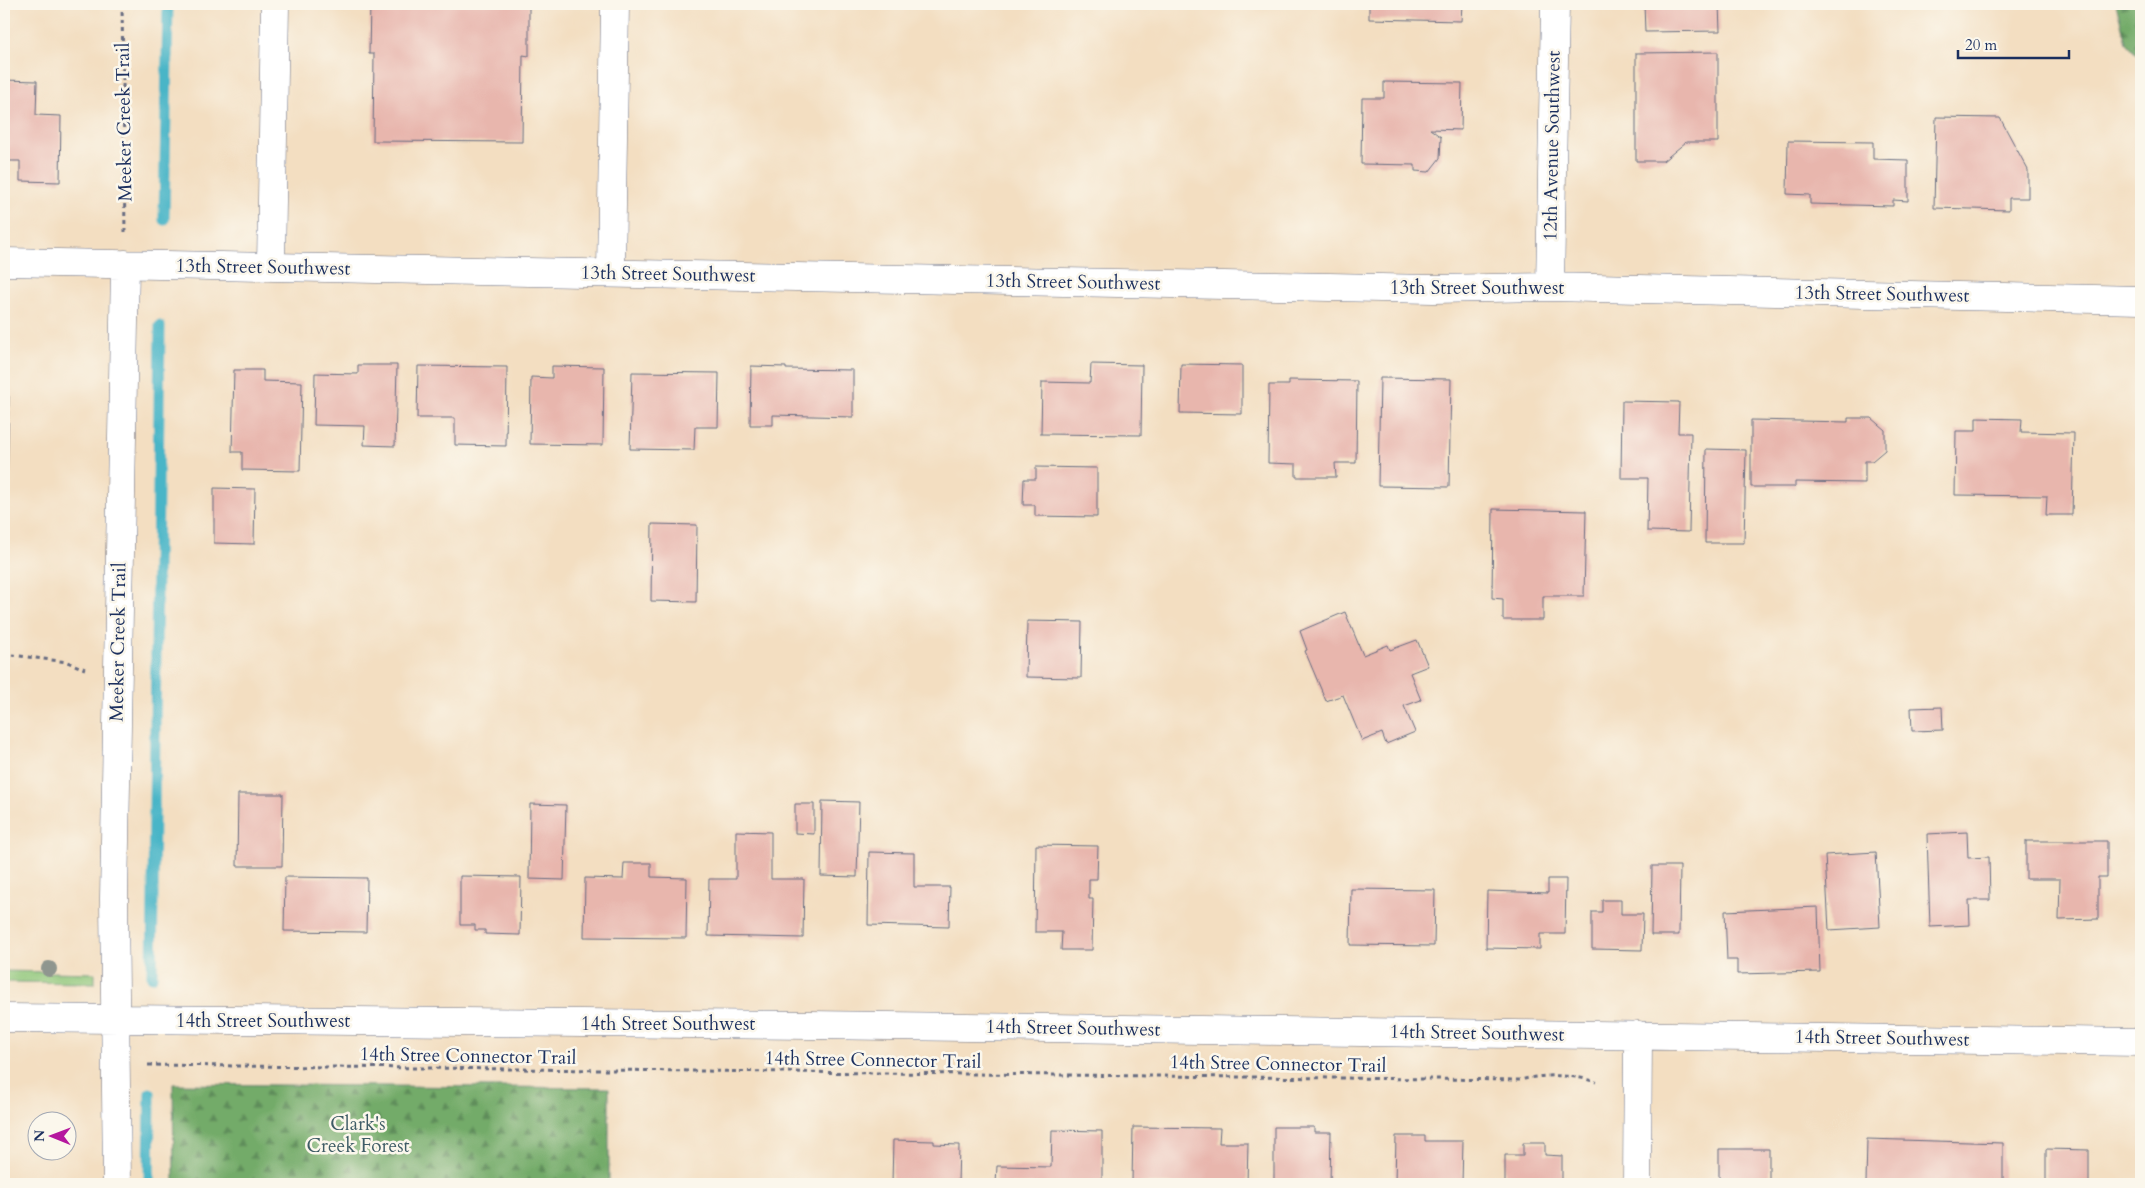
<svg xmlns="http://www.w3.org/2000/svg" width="2145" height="1188" font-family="Cardo,serif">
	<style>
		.green { fill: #8fc679; stroke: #557a6c }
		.forest { fill: url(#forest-firs); stroke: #476d64 }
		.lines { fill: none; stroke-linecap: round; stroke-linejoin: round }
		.stream { stroke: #4ab5c7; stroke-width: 11 }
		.building { fill: #e8b6ad }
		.minor-casing { stroke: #676c81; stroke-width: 29 }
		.path { stroke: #676c81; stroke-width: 3; stroke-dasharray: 4 4; stroke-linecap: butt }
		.minor { stroke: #fff; stroke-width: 28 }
		.tree { fill: #8f968f }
		.labels { text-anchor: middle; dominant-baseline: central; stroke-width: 5; stroke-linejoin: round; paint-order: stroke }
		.street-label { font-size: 19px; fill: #1b2f5e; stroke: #fbf7ec }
		.park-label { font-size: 19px; fill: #3e5c66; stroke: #fbf7ec }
	</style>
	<defs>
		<pattern id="forest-firs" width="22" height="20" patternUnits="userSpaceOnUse" patternTransform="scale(1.25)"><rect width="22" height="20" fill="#73ab69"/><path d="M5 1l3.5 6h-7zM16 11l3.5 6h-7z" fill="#5e8c5a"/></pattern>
	</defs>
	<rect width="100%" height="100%" fill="#fbf7ec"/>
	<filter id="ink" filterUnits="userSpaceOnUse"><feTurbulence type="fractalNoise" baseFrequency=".02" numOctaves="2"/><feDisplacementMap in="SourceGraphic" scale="10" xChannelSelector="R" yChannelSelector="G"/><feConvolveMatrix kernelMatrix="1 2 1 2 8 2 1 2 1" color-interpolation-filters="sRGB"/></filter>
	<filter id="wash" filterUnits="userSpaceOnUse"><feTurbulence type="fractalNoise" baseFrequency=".0096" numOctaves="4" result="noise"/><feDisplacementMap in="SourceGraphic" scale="20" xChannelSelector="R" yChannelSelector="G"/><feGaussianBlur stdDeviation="1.12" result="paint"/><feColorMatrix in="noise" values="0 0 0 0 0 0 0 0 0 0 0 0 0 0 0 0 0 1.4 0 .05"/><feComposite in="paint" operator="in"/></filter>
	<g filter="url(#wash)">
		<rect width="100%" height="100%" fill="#f3dec1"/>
		<path class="green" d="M4,971L95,973V983L4,982Z"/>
		<path class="forest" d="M2116,4H2141V59L2126,43Z
			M173,1084L609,1088V1184H174Z"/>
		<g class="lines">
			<path class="stream" d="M164,220L168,4
				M152,977L160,326
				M149,1184L150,1093"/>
		</g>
		<g id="blocks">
			<path class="building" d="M370,4H529V56L523,55L522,142L373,141L374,54H369Z
				M1369,4H1462L1461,21L1369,19Z
				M1644,4H1719L1720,31L1645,32Z
				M1718,52V142H1686L1663,161H1636V53Z
				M4,80L37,81L36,115L61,116L60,182L20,181V161H4Z
				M1384,82L1462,83L1461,130L1430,129L1441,137L1440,158L1429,172L1415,171V165L1361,164L1362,98H1384Z
				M1936,117L2000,118L2028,170V198H2009V210L1934,208Z
				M1788,141L1873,142V159L1908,160V201L1893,200V206L1810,204V195L1787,194Z
				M1091,364L1142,365L1141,435L1041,434L1042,382L1090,383Z
				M1181,364L1242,365V414L1180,413Z
				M358,365H397L395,446L364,445L365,426L314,425L315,373L358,374Z
				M418,366L507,367L506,446L455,445V418H417Z
				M552,366L604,367L603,445L530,444L531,377L552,378Z
				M751,366L786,367V369L853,370V417L773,415V425H750Z
				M234,370H263V381L302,382L300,471L242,470V452H232Z
				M632,372L719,373L718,427H695L694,450L630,449Z
				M1380,378L1451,379L1449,487L1378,486Z
				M1289,380L1357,381L1356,463H1335L1336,477H1296V464L1268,463L1269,385H1289Z
				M4,396H9L7,497H4Z
				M1622,401L1679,402L1678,433H1691L1689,532L1647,531L1648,478H1621Z
				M1848,418H1871L1885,430V450L1872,461H1865V483L1795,482V487H1751V420L1848,422Z
				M1976,418L2022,419L2021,432L2074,433L2072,515H2046L2047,496L1955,495L1956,431H1976Z
				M1706,449L1746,450L1744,543H1705Z
				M1036,467L1097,468V517L1035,516V505H1023L1024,479H1036Z
				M214,488L255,489L254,544L214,543Z
				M1493,509L1586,511L1584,596H1543V620H1503V599L1492,598Z
				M652,524L697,525L696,602L651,601Z
				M1345,612L1363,655L1388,645L1390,650L1417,640L1428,666L1410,673L1421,700L1404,706L1415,732L1386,744L1382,733L1362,741L1343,695L1326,701L1305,651L1307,650L1300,631Z
				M1027,621L1082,622L1081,678L1026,677Z
				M1942,707L1943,730L1912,731L1911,708Z
				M238,794H283L282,866H237Z
				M822,801L859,802L857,877L821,876Z
				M530,804L566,805L564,880L529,879Z
				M795,804H814V834L795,833Z
				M736,831L771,832V879H804L803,938L708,936L709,879H736Z
				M1967,832L1968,858L1989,857L1990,900H1969L1970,925L1930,927L1927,834Z
				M2136,835H2141V923H2139Z
				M2026,841H2107V877H2098V919L2059,920L2060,879H2026Z
				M1036,845L1098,846L1097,879H1089V899H1093L1092,950H1061L1062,932H1035Z
				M869,852L914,853V887H950L949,927L868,925Z
				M1876,852L1880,927L1829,930L1825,855Z
				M624,863H651V877L687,878L686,938L584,937L585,878L623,879Z
				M1652,866H1680L1679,935H1651Z
				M460,876L521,877L520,935L485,934V930H475V925H460Z
				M285,877L367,878L366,932L284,931Z
				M1548,879H1566L1565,934H1540V949L1486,948L1487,891L1548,893Z
				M1351,889L1435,890L1434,946L1350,945Z
				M1602,900H1621V914H1643L1642,950L1592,949V912H1602Z
				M1818,907L1820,972L1737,974V960H1727L1725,911Z
				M1133,1127L1220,1128L1219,1143H1248L1247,1184L1132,1183Z
				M1274,1127H1314V1132H1331L1330,1184H1274Z
				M1052,1130L1102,1131V1184H996L997,1166L1051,1167Z
				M1396,1136H1425V1141H1463L1462,1184H1395Z
				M1867,1139L2003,1143V1184H1866Z
				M893,1140L934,1141V1144L959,1145L958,1184H892Z
				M1523,1143H1545V1155L1562,1156V1184H1505V1155H1523Z
				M1719,1149H1769V1184H1719Z
				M2046,1149L2089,1150V1184H2046Z"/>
		</g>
	</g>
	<g filter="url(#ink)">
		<use href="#blocks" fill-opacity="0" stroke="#676c81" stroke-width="1"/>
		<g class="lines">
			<defs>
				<path id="minor" d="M4,262L1433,289L1550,287L2141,300
					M271,267L275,4
					M611,273L615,4
					M1550,287L1555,4
					M4,1018L811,1025L2141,1042
					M117,1184L114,899L125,264
					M1637,1184L1638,1035"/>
			</defs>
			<use href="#minor" class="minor-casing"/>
			<path class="path" d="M122,4L125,233
				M4,654L67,662L85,669
				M148,1065L1520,1080C1544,1074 1573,1074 1596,1082"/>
			<use href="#minor" class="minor"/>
		</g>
		<circle class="tree" cx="49" cy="969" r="8"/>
	</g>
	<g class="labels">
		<g class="street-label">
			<text transform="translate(124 122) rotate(-91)">Meeker Creek Trail</text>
			<text transform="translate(1552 146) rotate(-89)">12th Avenue Southwest</text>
			<text transform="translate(263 267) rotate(1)">13th Street Southwest</text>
			<text transform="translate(668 274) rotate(1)">13th Street Southwest</text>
			<text transform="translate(1073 282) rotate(1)">13th Street Southwest</text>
			<text x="1477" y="288">13th Street Southwest</text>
			<text transform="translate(1882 294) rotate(1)">13th Street Southwest</text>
			<text transform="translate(118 642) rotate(-89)">Meeker Creek Trail</text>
			<text x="263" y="1021">14th Street Southwest</text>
			<text x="668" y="1024">14th Street Southwest</text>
			<text transform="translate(1073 1028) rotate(1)">14th Street Southwest</text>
			<text transform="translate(1477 1033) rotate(1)">14th Street Southwest</text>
			<text transform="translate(1882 1038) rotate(1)">14th Street Southwest</text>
			<text transform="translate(468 1056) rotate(1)">14th Stree Connector Trail</text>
			<text transform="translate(873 1060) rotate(1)">14th Stree Connector Trail</text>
			<text transform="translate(1278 1064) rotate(1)">14th Stree Connector Trail</text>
		</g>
		<g class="park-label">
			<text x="358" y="1124">Clark's<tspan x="358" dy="22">Creek Forest</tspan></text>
		</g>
	</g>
	<rect width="2145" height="1188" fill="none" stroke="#fbf7ec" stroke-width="20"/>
	<g transform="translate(52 1136) rotate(271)"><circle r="24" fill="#fbf7ec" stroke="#a1a7b3"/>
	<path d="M0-4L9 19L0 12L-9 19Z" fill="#b5179e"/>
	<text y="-8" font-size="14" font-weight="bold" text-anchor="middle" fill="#1b2f5e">N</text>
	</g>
	<path d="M1958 50v8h111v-8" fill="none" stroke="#1b2f5e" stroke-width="2.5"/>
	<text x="1965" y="50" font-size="15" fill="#1b2f5e" stroke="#fbf7ec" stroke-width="4" paint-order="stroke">20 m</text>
</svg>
